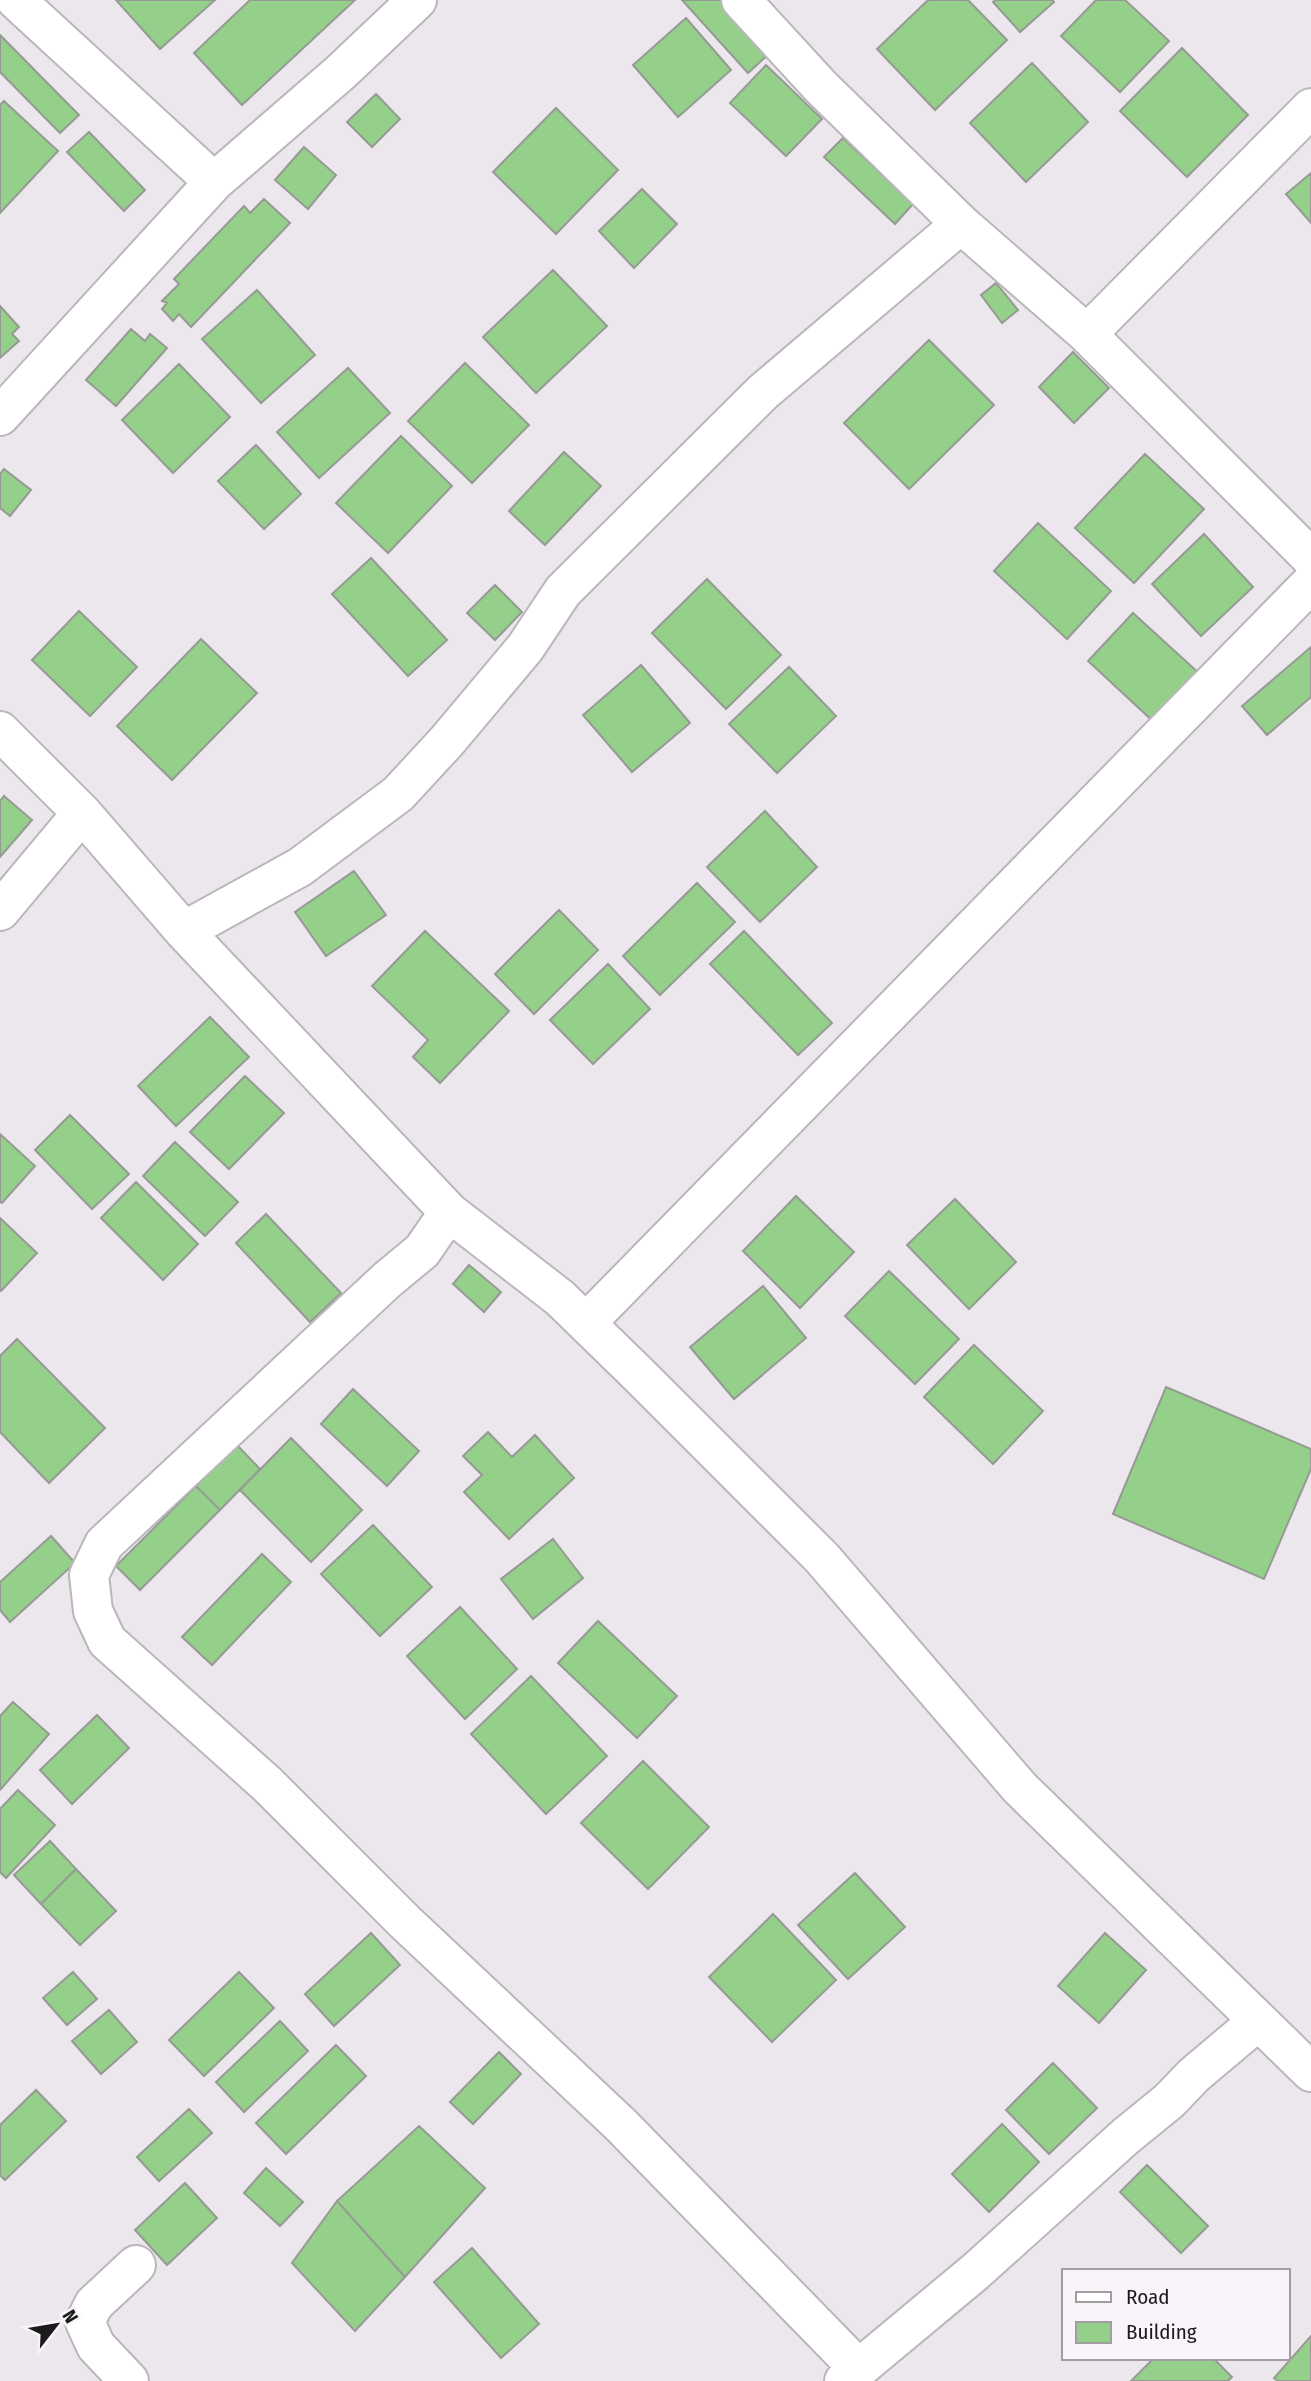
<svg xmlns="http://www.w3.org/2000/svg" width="1311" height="2381" font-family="'Fira Sans Condensed',sans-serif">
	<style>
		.building { fill: #94d089; stroke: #969a95; stroke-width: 2 }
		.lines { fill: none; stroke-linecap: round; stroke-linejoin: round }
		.minor-casing { stroke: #bbb6bc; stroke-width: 42 }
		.minor { stroke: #fff; stroke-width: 38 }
	</style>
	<rect width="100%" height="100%" fill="#ece7ed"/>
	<path class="building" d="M116,0H215L160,49Z
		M250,0H355L242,105L194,53Z
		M682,0H722L770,53L748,73Z
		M928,0H968L1007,40L935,110L877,49Z
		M995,0H1053L1054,2L1020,32L993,2Z
		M1096,0H1125L1169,41L1120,92L1061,36Z
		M686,18L731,70L678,117L633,65Z
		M0,35L79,115L60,133L0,72Z
		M1182,48L1248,115L1187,177L1120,111Z
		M1032,63L1088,122L1026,182L970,123Z
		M766,65L822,119L786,156L730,103Z
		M376,94L400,119L372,147L347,122Z
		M4,101L58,151L0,213V105Z
		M556,108L618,170L556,234L493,172Z
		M89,132L145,190L124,211L67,152Z
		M843,138L913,204L895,224L824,157Z
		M304,147L336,175L308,209L275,180Z
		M1311,173V223L1286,194Z
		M642,189L677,224L634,268L599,231Z
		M264,199L290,223L191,327L179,314L173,321L162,309L167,303L162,301L179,284L174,279L244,206L250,213Z
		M553,270L607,326L536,393L483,337Z
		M996,283L1018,310L1002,323L981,295Z
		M257,290L315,355L261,403L202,339Z
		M0,306L19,327L12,334L19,341L0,358Z
		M131,329L145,341L150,334L167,348L116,406L86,380Z
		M929,340L994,405L909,489L844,423Z
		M1073,352L1109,388L1074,423L1039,387Z
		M465,363L529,425L472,483L408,421Z
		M179,364L230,417L173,473L122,420Z
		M348,368L390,413L319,478L277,432Z
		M401,436L452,486L388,553L336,503Z
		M256,445L301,494L264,529L218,481Z
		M564,452L601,486L545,545L509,511Z
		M1145,454L1204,509L1134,583L1075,528Z
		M4,469L31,490L10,516L0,508V474Z
		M1038,523L1111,591L1067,639L994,571Z
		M1204,534L1253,587L1201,636L1152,584Z
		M371,558L447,640L408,676L332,594Z
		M707,579L781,655L726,709L652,633Z
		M495,585L522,612L495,640L467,613Z
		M79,611L137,667L90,716L32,660Z
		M1133,613L1201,675L1156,724L1088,661Z
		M201,639L257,693L172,780L117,726Z
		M1311,647V697L1267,735L1242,706Z
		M641,665L690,723L632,772L583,715Z
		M789,667L836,716L777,773L729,724Z
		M4,796L32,820L0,857V801Z
		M765,811L817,867L760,922L707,867Z
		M354,871L386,915L326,956L295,912Z
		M697,883L735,922L660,995L623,956Z
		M559,910L598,950L534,1014L495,974Z
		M425,931L509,1011L440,1083L413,1057L428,1040L372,986Z
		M744,931L832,1023L798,1055L710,964Z
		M608,964L650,1009L593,1064L550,1020Z
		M210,1017L249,1057L176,1126L138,1086Z
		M245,1076L284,1113L229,1169L190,1132Z
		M70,1115L129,1174L92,1209L35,1150Z
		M0,1134L35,1166L2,1203L0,1202Z
		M175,1142L238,1202L205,1236L143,1176Z
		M136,1182L198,1244L163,1280L101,1218Z
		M796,1196L854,1252L800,1308L743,1251Z
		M955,1199L1016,1262L969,1309L907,1245Z
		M266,1214L341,1293L310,1322L236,1243Z
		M0,1218L37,1253L1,1291L0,1290Z
		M469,1265L501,1292L484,1312L453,1284Z
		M889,1271L959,1339L915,1384L845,1316Z
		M763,1286L806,1338L734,1399L690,1347Z
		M17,1339L105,1428L49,1483L0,1432V1356Z
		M974,1345L1043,1411L993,1464L924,1397Z
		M1166,1387L1311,1449V1469L1264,1579L1113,1514Z
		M353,1389L419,1451L387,1486L321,1424Z
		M488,1432L512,1457L535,1435L574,1478L509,1539L464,1492L482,1475L463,1456Z
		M291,1438L362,1510L311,1562L240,1490Z
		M237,1445L260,1469L220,1510L196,1486Z
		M196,1486L220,1510L140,1590L116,1566Z
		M373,1525L432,1587L380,1636L321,1574Z
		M51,1536L75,1563L10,1622L0,1610V1582Z
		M553,1539L583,1578L533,1619L501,1579Z
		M262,1554L291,1582L212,1665L182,1637Z
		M460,1607L517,1669L465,1719L407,1656Z
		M598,1621L677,1696L637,1738L558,1663Z
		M531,1676L607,1756L546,1814L471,1734Z
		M13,1702L49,1734L0,1790V1716Z
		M97,1715L129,1748L72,1804L40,1770Z
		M643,1761L709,1827L648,1889L581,1823Z
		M18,1790L55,1825L6,1878L0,1872V1809Z
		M50,1841L76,1869L41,1904L14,1875Z
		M76,1869L116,1911L80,1945L41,1904Z
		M855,1873L905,1927L848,1979L798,1925Z
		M773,1914L836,1980L772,2042L709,1977Z
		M371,1933L400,1965L334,2026L305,1994Z
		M1105,1933L1146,1970L1099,2023L1058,1986Z
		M73,1972L97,1999L67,2025L43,1998Z
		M239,1972L274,2008L204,2076L169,2040Z
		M109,2010L137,2042L101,2074L72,2041Z
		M280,2021L308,2051L244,2112L216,2082Z
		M336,2045L366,2076L286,2154L256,2123Z
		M499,2052L521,2074L473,2124L450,2102Z
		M1053,2063L1097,2108L1049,2154L1006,2110Z
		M36,2090L66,2121L5,2180L0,2175V2125Z
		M189,2109L212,2133L159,2181L137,2157Z
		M1002,2124L1039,2162L989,2212L952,2174Z
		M419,2126L485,2188L405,2277L337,2201Z
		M1147,2165L1208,2226L1181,2253L1120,2192Z
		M266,2168L303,2202L280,2226L244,2193Z
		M185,2183L217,2218L167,2265L135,2230Z
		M337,2201L405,2277L355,2331L292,2263Z
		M472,2248L539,2324L501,2358L434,2282Z
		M1311,2336V2381H1278L1274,2378Z
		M1154,2358H1213L1232,2377L1228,2381H1131Z"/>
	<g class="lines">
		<defs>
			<path id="minor" d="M16,0L214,182
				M741,0L821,87L961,224L1087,334L1311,558
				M1087,334L1311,108
				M0,416L214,182L341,72L417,0
				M0,731L82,813L184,931L449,1212L560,1298L639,1375L822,1558L1020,1788L1311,2072
				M0,911L82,813
				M184,931L300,867L398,794L447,741L525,648L563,591L763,392L961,224
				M449,1212L422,1251L387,1280L104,1544L89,1575L93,1611L107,1641L267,1784L405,1922L621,2125L858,2368
				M586,1323L1311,583
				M129,2381L96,2346L85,2322L94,2304L136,2265
				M844,2381L975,2272L1126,2136L1169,2101L1194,2075L1257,2022"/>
		</defs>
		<use href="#minor" class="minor-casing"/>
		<use href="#minor" class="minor"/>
	</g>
	<rect x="1062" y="2269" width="228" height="91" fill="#f9f4fa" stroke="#a19da1" stroke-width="2"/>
	<rect x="1076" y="2292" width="35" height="10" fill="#ffffff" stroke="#a19da1" stroke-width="2"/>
	<text x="1126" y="2304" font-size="21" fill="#1c1b1c">Road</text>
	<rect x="1076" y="2322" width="35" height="21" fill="#94d089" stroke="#a19da1" stroke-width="2"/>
	<text x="1126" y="2339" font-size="21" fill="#1c1b1c">Building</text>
	<g transform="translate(56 2325) rotate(59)" stroke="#f9f4fa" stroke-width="5" paint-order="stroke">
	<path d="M0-5L12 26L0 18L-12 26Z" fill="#1c1b1c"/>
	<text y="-10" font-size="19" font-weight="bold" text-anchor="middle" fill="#1c1b1c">N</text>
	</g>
</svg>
